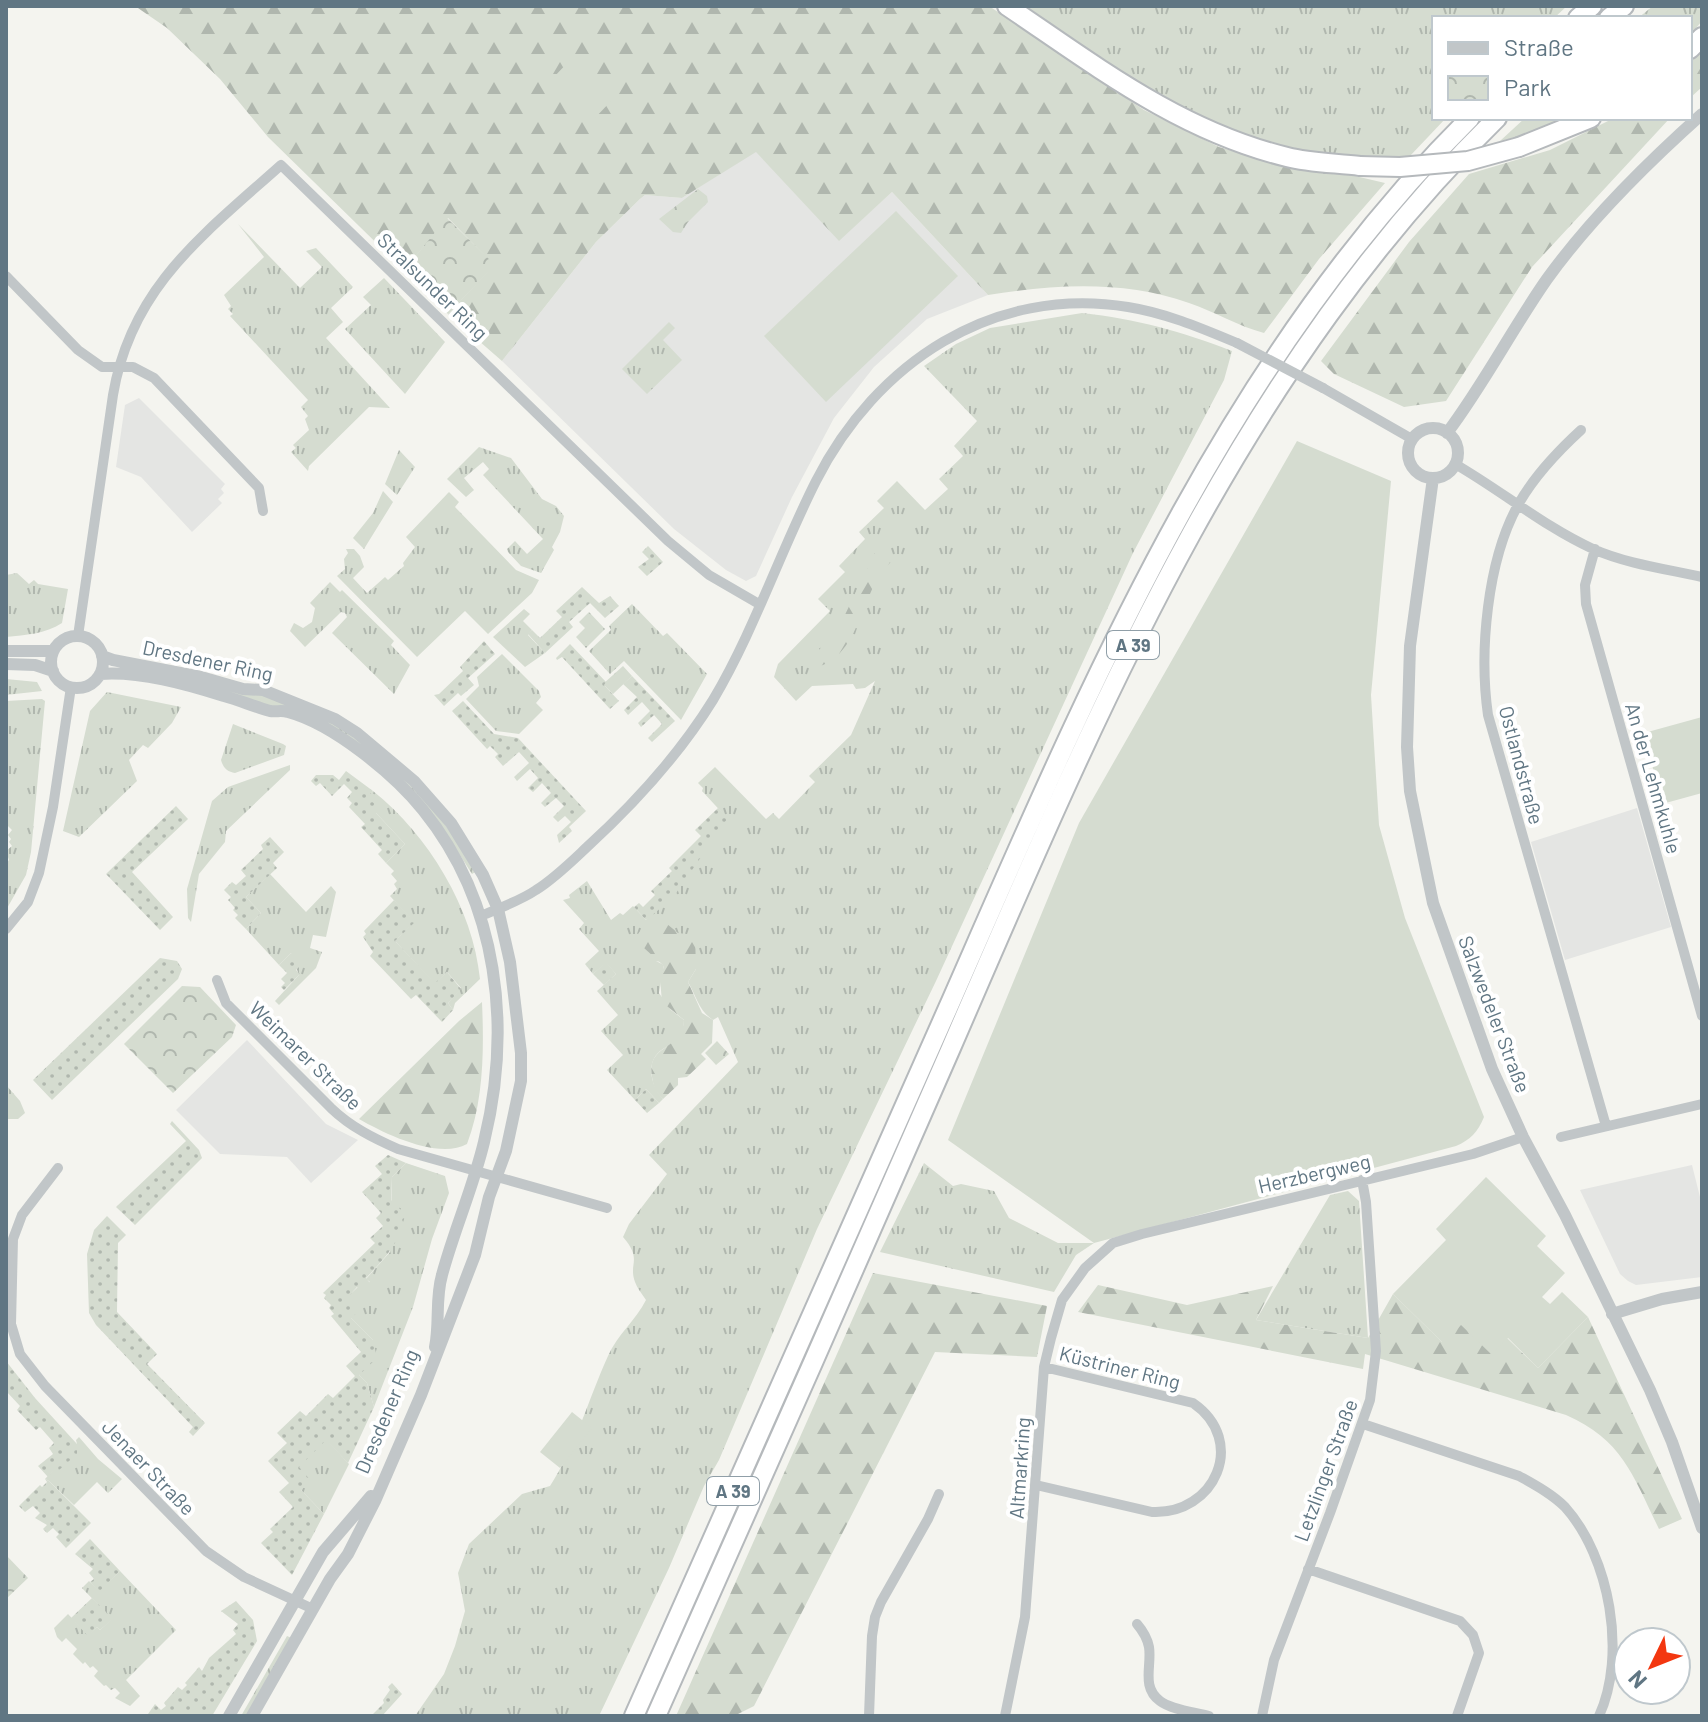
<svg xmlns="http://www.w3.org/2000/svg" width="1708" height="1722" font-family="Barlow,sans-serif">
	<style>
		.built { fill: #e4e5e3 }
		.grass { fill: url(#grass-tufts) }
		.forest { fill: url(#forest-firs) }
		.park { fill: url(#park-crowns) }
		.garden { fill: url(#garden-dots) }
		.pitch { fill: #d5dcd0 }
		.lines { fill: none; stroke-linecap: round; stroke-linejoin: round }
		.motorway-casing { stroke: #b5b9bc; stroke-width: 22 }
		.minor { stroke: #c1c6c8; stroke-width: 10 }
		.tertiary { stroke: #c1c6c8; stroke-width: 12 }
		.motorway { stroke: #fff; stroke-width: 18 }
		.motorway-bridge-casing { stroke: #b5b9bc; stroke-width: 22; stroke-linecap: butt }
		.minor-bridge { stroke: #c1c6c8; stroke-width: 10 }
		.motorway-bridge { stroke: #fff; stroke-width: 18 }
		.labels { text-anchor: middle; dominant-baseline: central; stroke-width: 8; stroke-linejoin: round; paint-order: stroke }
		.shield { fill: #fff; stroke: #909fa8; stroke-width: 2 }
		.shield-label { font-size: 18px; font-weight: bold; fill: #607683 }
		.street-label { font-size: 20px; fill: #607683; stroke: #fff }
	</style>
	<defs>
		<pattern id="grass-tufts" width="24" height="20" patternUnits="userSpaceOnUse" patternTransform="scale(2)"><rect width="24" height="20" fill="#d5dcd0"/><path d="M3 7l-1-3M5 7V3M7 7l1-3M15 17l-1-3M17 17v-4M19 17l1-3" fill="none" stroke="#b0b7ae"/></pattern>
		<pattern id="forest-firs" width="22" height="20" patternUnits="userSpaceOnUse" patternTransform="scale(2)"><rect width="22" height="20" fill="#d5dcd0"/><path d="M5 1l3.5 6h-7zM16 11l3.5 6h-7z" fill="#b0b7ae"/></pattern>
		<pattern id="park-crowns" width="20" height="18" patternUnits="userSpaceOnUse" patternTransform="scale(2)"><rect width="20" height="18" fill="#d5dcd0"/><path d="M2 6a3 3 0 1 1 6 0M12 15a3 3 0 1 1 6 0" fill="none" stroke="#b0b7ae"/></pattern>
		<pattern id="garden-dots" width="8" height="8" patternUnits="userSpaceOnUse" patternTransform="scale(2)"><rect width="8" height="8" fill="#d5dcd0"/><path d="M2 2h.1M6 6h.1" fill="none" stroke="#b0b7ae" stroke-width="1.8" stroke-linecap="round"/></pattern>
	</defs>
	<rect width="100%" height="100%" fill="#f4f4ef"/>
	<path class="built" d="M756,151L839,240L892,192L988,295L927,319L874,367L834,418L792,497L756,576L746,581L726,570L674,529L502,361L596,242L640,199L645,195L682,198Z
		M139,398L225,484L221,489L224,493L218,499L222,503L192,532L141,477L116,467L125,405Z
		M1637,808L1671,927L1565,960L1531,842Z
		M247,1040L326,1124L358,1140L311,1183L287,1157L220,1154L176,1110Z
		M1692,1165L1702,1205V1277L1636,1285L1628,1281L1620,1274L1580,1190Z"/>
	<path class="grass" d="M1026,6H1567L1554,18H1434V118H1446L1410,156C1372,156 1332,156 1294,150C1193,133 1107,63 1026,6Z
		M1653,6H1702V21L1690,35V18H1638Z
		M1525,118H1572L1531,134L1500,141Z
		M238,224L300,288L322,267L306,251L316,248L353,287L331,308L343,322L326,338L390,408L369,407L309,466L308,471L291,452L296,448L293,445L309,430L305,419L308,416L301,407L308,400L230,316L233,314L228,309L231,306L224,295L264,257Z
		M384,278L445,342L405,394L345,329L371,305L363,297Z
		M1082,313C1137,319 1180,331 1232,351L1224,380L1133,553L936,981L817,1229L719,1460L704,1486L669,1568L599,1716H415L444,1674L455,1646L465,1611L458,1573L469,1544L522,1494L550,1486C576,1446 588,1400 608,1356C617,1335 636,1320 646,1300C642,1294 637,1288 635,1282C628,1263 643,1260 623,1237L629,1224L667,1174L649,1155L738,1062L718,1017L713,1020C698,1010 697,997 688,982L696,969L656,961L664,965L659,993L671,1010L684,1020C684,1022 683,1031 683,1033C679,1041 670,1044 663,1049C644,1061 651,1086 663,1099L659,1103L646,1089L635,1100L607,1070L623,1055L601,1031L618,1015L597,991L616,974L606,963L593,974L585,964L599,951L579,929L584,923L563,900L570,898L569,895L587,881L611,920L620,913L623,915L633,906L646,920L727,818L702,791L703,788L698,783L715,767L766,819L773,813L779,819L815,782L809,776L851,735L875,681L865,688L856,689L853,684L812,686L796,701L774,677L778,664L830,611L818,599L845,572L839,566L865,539L859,532L884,508L877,501L897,481L925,510L948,489L939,479L963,456L954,446L977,421L924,366L956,344L990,328Z
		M669,322L675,328L663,340L682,360L647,394L622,369Z
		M479,447L511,458L542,499L556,506L564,516L560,532L552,547L554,550L541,573L521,566L508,552L507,549L515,541L527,554L543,539L483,475L489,469L483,462L464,478L474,490L466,497L447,479Z
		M399,450L415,467L397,495L385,484Z
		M383,491L393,502L364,549L353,538L373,513Z
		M449,492L459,502L455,507L516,570L539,580L532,593L488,634L465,611L417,657L337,576L345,569L344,559L348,553L346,549H354L360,556L364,567L353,578L367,593L385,577L388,580L404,566L403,563L415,547L406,537Z
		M17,573L29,584L34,580L38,584L68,589L62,623C45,634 26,635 6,637V575Z
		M330,582L340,592L342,590L394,641L391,645L410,665L394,694L332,633L347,617L345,613L341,612L337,616L305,647L290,631L294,623L303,628L312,622L315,608L310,603Z
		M632,604L663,636L667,633L707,674L681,720L624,661L610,674L589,651L611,630L609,626Z
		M524,609L530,614L523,621L532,630L528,635L545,653L525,667L493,637Z
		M589,612L605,629L586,648L576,637L585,628L579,622Z
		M502,654L539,691L541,697L536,703L543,710L519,734L496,731L466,699L479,686L477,677Z
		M124,666L262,693L333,722L382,759L433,807L477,871L472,874L440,824L421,801L361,751L275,708Z
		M623,666L632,676L613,694L603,684Z
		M6,679L37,682L42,691L6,695Z
		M107,692L181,707L172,723L148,748L143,745L129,760L137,781L79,837L63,831L90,711Z
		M42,699L45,701L31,852L26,875L6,910V864L9,860L6,851L12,846L9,842L11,839L8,835L12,830L6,824V701Z
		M233,724L283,744L286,746L284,755L235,773C228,772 223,768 221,760Z
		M290,765V770L226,831L225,842L199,874L191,922L188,918L187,889L212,801L228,787Z
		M373,791C428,835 473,908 480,979L455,1003L453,1010L448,1003L461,988L447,972L435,984L395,941L414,922L390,896L397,889L394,884L397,881L391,874L394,871L386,863L405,844L376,813L367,796Z
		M270,874L306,912L331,886L336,892L326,937L313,935L310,948L322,952L316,968L279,1005L275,1001L299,975L291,953L279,965L246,929L261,913L246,897Z
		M6,1085L20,1101L25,1113L18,1119H6Z
		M406,1163L445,1176L449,1193L432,1239L413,1307L374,1407L367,1383L359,1375L373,1340L351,1318L347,1297L358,1287L370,1282L366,1279L390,1252L392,1177Z
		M924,1163L953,1186L961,1184L994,1191L1009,1218L1058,1243H1094L1076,1255L1054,1292L880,1252Z
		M1348,1191L1359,1201L1368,1338L1256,1320L1330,1195Z
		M79,1437L98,1459L122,1479L108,1493L97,1482L74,1505L49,1481L45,1479L77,1444L76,1440Z
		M326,1439L349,1464L324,1514L301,1490L298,1467Z
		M120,1571L176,1630L126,1680L140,1696L130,1706L115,1698L120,1693L115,1688L111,1690L106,1685L104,1686L94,1676L98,1671L93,1666L90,1668L85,1662L83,1664L73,1654L77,1649L66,1638L62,1642L57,1637L54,1628L68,1614L88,1635L97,1627L100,1630L112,1619L82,1588L89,1581L99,1591Z
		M287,1636L294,1639L247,1716H241Z"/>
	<path class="forest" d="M135,6H989L1144,110L1219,147L1289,168L1351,175L1385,183L1319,259L1264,333C1238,326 1215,312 1189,303C1124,280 1056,284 988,295L892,192L839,241L756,152L682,198L645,195L640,199L596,242L502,361L448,314L494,265L448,218L404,270L268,137L220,79L167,28Z
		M1702,51V87L1690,98V61Z
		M1614,118H1670L1532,267L1446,401L1404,407L1334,374L1321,361L1409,242L1469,174L1550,150Z
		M882,548L892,561C857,592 864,659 810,669L809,663L843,619L874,554Z
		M646,923L667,924L678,933L695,935L696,969L688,982L702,1013L713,1020L712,1043L701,1054L706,1059L687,1077L678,1078V1085L663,1099C655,1091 654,1088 652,1077C646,1043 682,1052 684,1020L662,1002L660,979L664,966L644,948L638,934Z
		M482,1002C484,1048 484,1100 467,1144C439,1160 385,1134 359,1119L459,1021Z
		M873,1273L1047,1306L1037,1357L935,1352L754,1706L734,1716H676Z
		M1098,1285L1187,1305L1273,1286L1256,1320L1368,1338L1393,1294L1442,1342L1461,1324L1507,1338L1538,1368L1588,1317L1682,1519L1659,1529C1633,1476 1623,1440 1566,1415L1365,1354L1363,1369L1078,1312Z"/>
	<path class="park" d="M698,189L707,196L708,202L688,222L681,233L673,232L659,219Z
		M447,218L495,265L448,314L404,270Z
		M182,986L200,987L236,1025L232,1037L173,1093L124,1044Z
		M717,1041L729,1054L716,1065L705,1053Z
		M6,1555L28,1578L6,1599Z"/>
	<path class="garden" d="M648,546L663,562L647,576L638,567L649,559L642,552Z
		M582,587L599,603L610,596L619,606L605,618L590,603L569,622L573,627L545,653L528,634L532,630L540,638L562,617L556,611Z
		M484,641L495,654L468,678L474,685L461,696L458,693L444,706L434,695L439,694L463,671L460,667Z
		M570,644L606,682L604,685L619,701L610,709L562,657L557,660L556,658Z
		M632,676L675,721L652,742L648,738L662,724L654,715L641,727L638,723L650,711L642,702L628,715L624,710L637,697L623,684Z
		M463,701L494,734L518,738L586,811L569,827L572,831L559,843L557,835L571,822L565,816L558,822L553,817L564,806L556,798L545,807L541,803L551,793L542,783L533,792L528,788L538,778L530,769L517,781L514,777L529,763L519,752L503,766L495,757L498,754L490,746L487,749L452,711Z
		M346,771L373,791L368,796L379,809L376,813L405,844L386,863L378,854L382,850L361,827L365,824L349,807L352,803L347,798L352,792L344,784L332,796L320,783L316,786L311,781L316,775H333L339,780Z
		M176,806L188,819L132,872L173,917L160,930L106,874Z
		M718,808L728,818L672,899L646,920L634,907L639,903L643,907L655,895L651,891L672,871L669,868L701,836L695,830Z
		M270,837L284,852L273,863L277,868L246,897L261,913L246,929L235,918L238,915L233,910L235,908L228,900L231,897L224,890L232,882L236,885L246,876L241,870L263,849L261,845Z
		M394,900L415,922L395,941L435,983L447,972L461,989L448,1003L453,1010L442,1022L416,995L411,999L370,956L373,952L363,937L366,934L364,931Z
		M291,953L302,964L296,970L300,974L284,990L281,987L285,983L281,979L287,973L279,965Z
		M160,958L177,961L182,969L178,979L52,1100L33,1080Z
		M606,962L616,974L604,985L593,974Z
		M646,1089L659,1103L647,1113L635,1100Z
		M172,1121L199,1150L202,1158L135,1225L116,1207L186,1141L170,1124Z
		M388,1155L406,1163L392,1177L391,1200L405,1214C400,1243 386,1257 366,1278L370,1283L361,1291L357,1287L348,1297L360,1310L351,1318L373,1340L377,1358L359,1375L367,1383L374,1407L348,1463L326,1440L299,1467L311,1481L301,1490L324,1514L292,1575L261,1543L273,1532L270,1529L293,1507L279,1492L289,1483L268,1461L287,1443L277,1433L300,1411L306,1416L328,1394L333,1398L355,1376L346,1366L361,1352L331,1316L334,1314L329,1308L331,1305L324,1298L326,1295L323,1293L375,1243L370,1238L383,1226L376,1218L381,1213L362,1192L382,1174L375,1166Z
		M107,1216L126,1235L118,1243L117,1312L157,1354L147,1364L205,1423L193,1436L189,1432L193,1427L96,1325L89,1313L87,1254L94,1230Z
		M6,1361L35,1398L77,1444V1454L59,1470L53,1471L48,1477L38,1466L53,1454L49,1448L54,1443L40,1427L36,1430L17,1410L20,1406L6,1391Z
		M45,1479L49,1481L91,1523L66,1548L56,1537L59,1534L53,1528L47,1533L43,1529L47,1525L35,1518L40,1513L33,1506L25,1512L19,1506L40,1485L42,1487L47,1482Z
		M90,1539L120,1571L99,1592L90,1582L94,1579L89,1573L93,1569L75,1554Z
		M92,1598L113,1619L100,1630L97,1627L88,1636L71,1618Z
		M236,1601L253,1620L257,1641L212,1716H150L148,1714L155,1704L161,1710L166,1706L164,1703L178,1687L182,1690L187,1685L185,1683L199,1667L202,1671L209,1658L236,1634L233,1630L238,1624L221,1611Z
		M392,1683L402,1694L382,1716H375L373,1714L384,1703L383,1700L390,1690L388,1687Z"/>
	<path class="pitch" d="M571,59L612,100L594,119L553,78Z
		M896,211L958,276L826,402L764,336Z
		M1297,441L1391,481L1371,695L1379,825L1405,918L1484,1117C1478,1132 1470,1140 1456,1146L1094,1243L948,1140L1079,823Z
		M1702,717V793L1662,804L1644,733Z
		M1486,1177L1546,1236L1537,1246L1565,1273L1542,1297L1550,1304L1562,1292L1588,1317L1538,1368L1508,1338L1491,1354L1461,1325L1443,1343L1393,1294L1446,1240L1436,1229Z
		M572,1412L592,1428L560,1468L540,1452Z"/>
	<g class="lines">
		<defs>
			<path id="motorway" d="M1007,6C1096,66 1180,131 1287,157C1310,163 1336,163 1360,166
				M1578,18L1592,6
				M1609,18L1624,6
				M1690,49L1702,37
				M1519,147L1591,118
				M634,1716C738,1480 844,1244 948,1008C1087,692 1221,366 1470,118
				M656,1716C755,1494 854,1271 951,1048C1094,718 1236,373 1497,118"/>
		</defs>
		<use href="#motorway" class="motorway-casing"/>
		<path class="minor" d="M6,276L78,350L102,367H133L154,378L259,488L263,511
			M1323,388L1412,439
			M1581,430C1557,452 1534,476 1518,505C1487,561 1479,652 1488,715L1606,1126
			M1455,464C1502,491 1543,526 1593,549C1627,564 1666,569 1702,577
			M1595,549L1585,585L1586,604L1702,1016
			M78,636L113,395C131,287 204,234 281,165L668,541L709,575L759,604
			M481,916C499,908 520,901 536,890C555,878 571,862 587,847C634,804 679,755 713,700C754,631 780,552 816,481C876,363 992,285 1128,307C1166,313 1201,328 1237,343
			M6,929L28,902L39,873L53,807L71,687
			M217,980L226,1003L331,1108C351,1127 373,1138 398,1149L607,1208
			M1561,1137L1702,1104
			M58,1168L22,1215L13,1239L11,1324L20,1354L45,1386L206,1551L244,1577L313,1609
			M1363,1424L1519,1476C1535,1485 1552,1494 1565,1507C1610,1557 1627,1655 1599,1716
			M1036,1485L1152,1512C1215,1515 1248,1441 1193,1403L1044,1367
			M1308,1569L1460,1621L1473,1635L1479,1653L1457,1716
			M1137,1624C1143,1631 1147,1637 1149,1647C1152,1666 1141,1687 1160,1701C1172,1710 1194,1712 1209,1716
			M869,1716L872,1636L875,1617L881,1602L928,1519L939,1494
			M1005,1716L1025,1617L1044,1367L1051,1338L1062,1300L1085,1268L1113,1243L1142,1234L1473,1154L1523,1137
			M1262,1716L1274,1660L1330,1513L1370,1400L1376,1351L1366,1202L1362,1180"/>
		<path class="tertiary" d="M1408 453a25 25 0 1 1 50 0a25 25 0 1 1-50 0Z
			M1447,433C1484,384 1512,329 1547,279C1591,218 1646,164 1702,114
			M1433,478L1410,646L1407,747L1410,791L1433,903L1492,1069L1523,1137L1565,1215L1650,1390L1672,1442L1702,1528
			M51 662a26 26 0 1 1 52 0a26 26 0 1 1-52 0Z
			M6,651H53
			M102,656L113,660L201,677L243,689L263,690L335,719L357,733L414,781L451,823L483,875L498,909L510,962L521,1053V1081L506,1151L489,1197L475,1255L421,1395L375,1501L348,1554L330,1579L252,1716
			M6,664L35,665L53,671
			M100,674C140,671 186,684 224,696C239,700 255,707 270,711C276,712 282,710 288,712C333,724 394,774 423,810C499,904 512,1028 484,1142C473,1188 454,1230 442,1275C435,1299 440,1323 435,1347
			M1612,1314L1662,1299L1702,1292
			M229,1716L323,1552L371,1496"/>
		<use href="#motorway" class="motorway"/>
		<defs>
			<path id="motorway-bridge" d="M1360,166L1400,167L1468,161L1519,147"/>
		</defs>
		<use href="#motorway-bridge" class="motorway-bridge-casing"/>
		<path class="minor-bridge" d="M1237,343L1323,388"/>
		<use href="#motorway-bridge" class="motorway-bridge"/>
	</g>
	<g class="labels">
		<g class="shield">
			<rect x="1107" y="631" width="52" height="28" rx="6"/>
			<rect x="707" y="1477" width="52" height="28" rx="6"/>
		</g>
		<g class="shield-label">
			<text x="1133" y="645">A 39</text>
			<text x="733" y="1491">A 39</text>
		</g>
		<g class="street-label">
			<text transform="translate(433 286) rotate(44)">Stralsunder Ring</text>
			<text transform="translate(208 660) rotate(12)">Dresdener Ring</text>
			<text transform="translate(1522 765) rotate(75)">Ostlandstraße</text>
			<text transform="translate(1654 778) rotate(74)">An der Lehmkuhle</text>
			<text transform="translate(1495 1014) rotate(69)">Salzwedeler Straße</text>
			<text transform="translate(306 1055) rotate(44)">Weimarer Straße</text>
			<text transform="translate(1314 1173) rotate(-13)">Herzbergweg</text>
			<text transform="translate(1120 1367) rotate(14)">Küstriner Ring</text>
			<text transform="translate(386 1411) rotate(-67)">Dresdener Ring</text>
			<text transform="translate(149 1467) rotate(46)">Jenaer Straße</text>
			<text transform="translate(1019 1468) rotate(-86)">Altmarkring</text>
			<text transform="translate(1325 1470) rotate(-70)">Letzlinger Straße</text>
		</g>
	</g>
	<rect width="1708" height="1722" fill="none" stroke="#607683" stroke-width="16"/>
	<rect x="1432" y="16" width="260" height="104" fill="#ffffff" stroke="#bfc8cd" stroke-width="2"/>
	<rect x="1448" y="42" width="40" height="12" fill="#c1c6c8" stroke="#bfc8cd" stroke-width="2"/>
	<text x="1504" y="56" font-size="24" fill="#607683">Straße</text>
	<rect x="1448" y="76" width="40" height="24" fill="url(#park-crowns)" stroke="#bfc8cd" stroke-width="2"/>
	<text x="1504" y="96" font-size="24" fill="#607683">Park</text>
	<g transform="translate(1652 1666) rotate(227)"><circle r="38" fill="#ffffff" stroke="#bfc8cd" stroke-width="2"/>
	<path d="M0-6L14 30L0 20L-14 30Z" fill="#f33710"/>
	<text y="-12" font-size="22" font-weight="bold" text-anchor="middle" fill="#607683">N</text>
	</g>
</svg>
